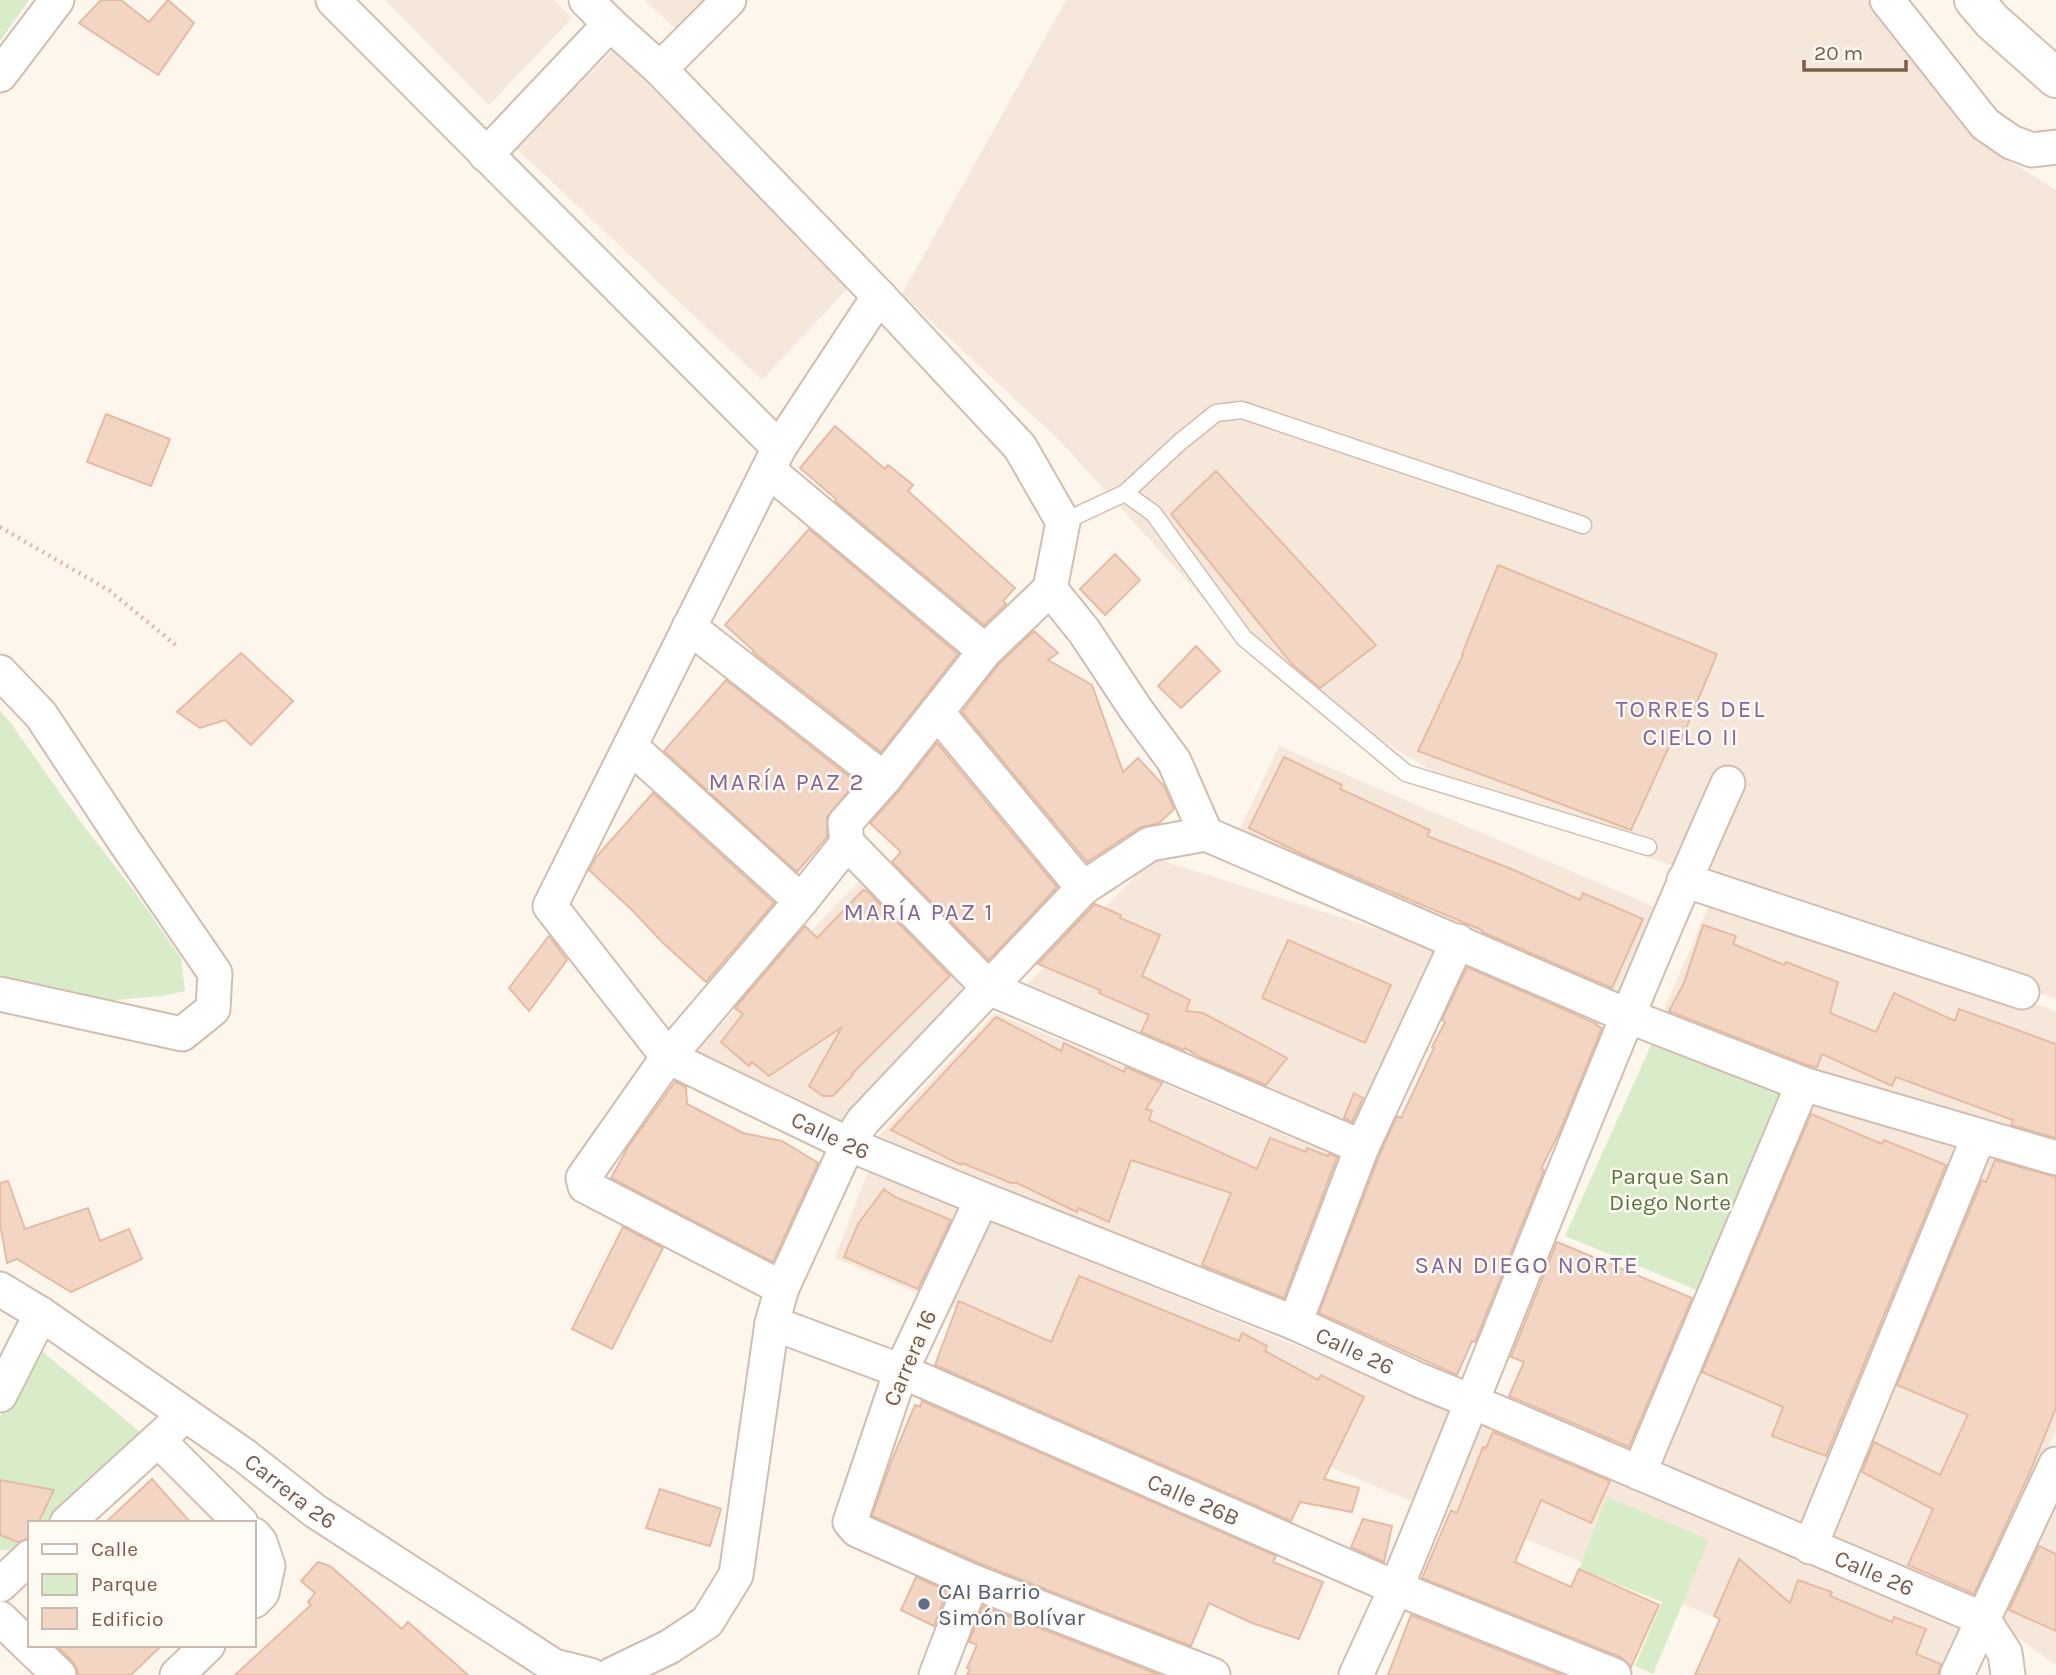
<svg xmlns="http://www.w3.org/2000/svg" width="2056" height="1675" font-family="Karla,sans-serif">
	<style>
		.residential { fill: #f5e8da }
		.green { fill: #d8ecc9 }
		.building { fill: #f3d5c3; stroke: #e6bba3; stroke-width: 2 }
		.lines { fill: none; stroke-linecap: round; stroke-linejoin: round }
		.lane-casing { stroke: #d1beb0; stroke-width: 19 }
		.street-casing { stroke: #d1beb0; stroke-width: 37 }
		.secondary-casing { stroke: #d6c0b0; stroke-width: 42 }
		.path { stroke: #d9b8a5; stroke-width: 4.5; stroke-dasharray: 2 5; stroke-linecap: butt }
		.lane { stroke: #fff; stroke-width: 16 }
		.street { stroke: #fff; stroke-width: 33 }
		.secondary { stroke: #fff; stroke-width: 38 }
		.service-dot { fill: #5c6f8a; stroke: #fffaf3; stroke-width: 2.5 }
		.labels { text-anchor: middle; dominant-baseline: central; stroke-width: 5; stroke-linejoin: round; paint-order: stroke }
		.street-label { font-size: 23px; fill: #7a5c4d; stroke: #fffaf3 }
		.park-label { font-size: 23px; fill: #537a41; stroke: #fffaf3 }
		.service-label { font-size: 23px; fill: #4e5e75; stroke: #fffaf3; text-anchor: start }
		.neighbourhood-label { font-size: 24px; letter-spacing: 2px; fill: #846695; stroke: #fffaf3 }
	</style>
	<rect width="100%" height="100%" fill="#fdf6ec"/>
	<path class="residential" d="M385,0H554L572,18L489,105Z
		M644,0H717L684,36Z
		M1066,0H1874L1997,153L2056,190V999L1480,799L1274,677L1060,441L902,294Z
		M615,48L849,287L762,380L516,148Z
		M1279,746L1662,910L1618,1003L1237,835Z
		M1154,858L1447,951L1372,1160L1004,1007Z
		M862,878L975,1000L843,1131L694,1052Z
		M1712,898L2056,1011V1149L1655,1031Z
		M995,1013L1368,1170L1300,1322L866,1149Z
		M1807,1091L1971,1140L1809,1537L1647,1467Z
		M1985,1147L2056,1171V1431L1980,1607L1820,1541Z
		M868,1171L1471,1417L1427,1508L835,1258Z
		M1481,1421L1978,1622L1955,1675H1855L1441,1504Z
		M2056,1477V1665L1991,1619Z"/>
	<path class="green" d="M0,0H29L0,41Z
		M0,711L10,722L77,817L137,895L181,958L185,991L161,996L94,1002L0,982Z
		M1652,1043L1797,1087L1709,1295L1565,1236Z
		M38,1348L139,1431L117,1464L57,1523H30V1549L27,1552L0,1550V1417Z
		M1607,1497L1709,1540L1653,1674L1635,1666L1662,1602L1579,1569Z"/>
	<path class="building" d="M101,0H121L149,22L168,0L194,23L158,75L79,23Z
		M106,414L170,439L151,486L87,462Z
		M835,426L885,469L888,465L913,485L908,491L1015,588L1003,601L1006,604L984,625L835,501L836,499L800,468Z
		M1216,471L1376,645L1320,688L1292,664L1171,514Z
		M809,529L958,654L881,752L753,652L754,651L725,625Z
		M1115,554L1140,580L1105,615L1080,589Z
		M1498,565L1717,654L1680,743L1672,740L1631,830L1418,751L1463,655L1462,654Z
		M1034,631L1058,653L1048,660L1092,685L1123,772L1138,758L1164,786L1174,809L1159,823L1139,828L1087,862L962,712L999,664Z
		M1196,646L1220,671L1181,708L1158,686Z
		M241,653L293,701L251,745L225,720L200,728L177,712Z
		M726,680L856,782L827,817V837L797,872L664,751Z
		M937,743L1057,887L989,960L892,862L901,852L870,823L899,791Z
		M1284,757L1342,785L1340,789L1430,830L1427,836L1514,870L1580,900L1583,893L1643,919L1612,988L1482,932V930L1310,858L1249,828Z
		M653,793L774,903L706,982L662,942L632,910L589,870L597,856Z
		M863,890L867,891L950,976L852,1074L853,1075L833,1096H823L809,1086L842,1027L769,1076L752,1062L749,1066L721,1042L743,1014L735,1008L805,926L817,938Z
		M1095,904L1121,915L1120,918L1160,935L1142,976L1190,1000L1186,1011L1203,1013L1287,1058L1266,1085L1202,1058L1185,1048L1184,1050L1141,1032L1149,1015L1099,993L1100,990L1038,964Z
		M1703,925L1736,936L1733,944L1784,965L1786,962L1838,982L1830,1013L1876,1032L1894,993L1955,1021L1959,1009L2056,1044V1138L2011,1125L2013,1120L1896,1077L1892,1086L1822,1054L1817,1067L1807,1065L1669,1011L1684,983Z
		M549,936L567,960L529,1011L509,988Z
		M1288,940L1391,985L1365,1043L1262,998Z
		M1467,967L1597,1024L1596,1025L1602,1028L1559,1133L1541,1169L1544,1170L1475,1342L1472,1341L1457,1375L1319,1313L1380,1154L1397,1116L1401,1118L1434,1048L1432,1047L1445,1022L1442,1020Z
		M996,1017L1061,1051L1064,1043L1124,1072L1126,1067L1162,1083L1146,1109L1152,1111L1149,1120L1257,1169L1270,1138L1306,1152L1307,1148L1328,1156L1329,1154L1337,1157L1284,1298L1202,1265L1231,1193L1131,1160L1109,1222L1078,1208L1077,1212L1017,1183H1011L962,1163L961,1165L891,1130Z
		M675,1082L686,1087L687,1104L743,1133L782,1141L818,1163L773,1262L611,1178L628,1147Z
		M1354,1093L1363,1098L1352,1122L1344,1118Z
		M1811,1114L1882,1144L1884,1140L1946,1165L1826,1456L1772,1436L1783,1407L1702,1372Z
		M1995,1160L2056,1177V1408L2030,1472L1974,1594L1908,1565L1933,1509L1862,1472L1874,1442L1940,1475L1968,1415L1897,1385L1982,1180L1986,1182Z
		M8,1181L25,1229L88,1208L100,1241L129,1229L142,1259L71,1292L17,1259L7,1263L0,1223V1183Z
		M884,1189L895,1197L951,1220L918,1289L844,1257L858,1224Z
		M623,1227L663,1248L612,1349L572,1329Z
		M1557,1242L1692,1298L1629,1447L1509,1396L1524,1362L1511,1357Z
		M1079,1276L1239,1341L1242,1333L1267,1346L1265,1351L1318,1380L1321,1375L1364,1397L1324,1479L1359,1488L1352,1512L1300,1502L1291,1521L935,1365L959,1301L1051,1342Z
		M922,1401L1276,1556L1273,1562L1323,1582L1299,1639L1252,1623L1209,1603L1191,1646L979,1563L872,1516L891,1462L915,1405L920,1407Z
		M1493,1432L1610,1481L1591,1523L1541,1500L1515,1562L1571,1587L1579,1569L1659,1605L1631,1667L1621,1657L1422,1578L1451,1510L1457,1513L1483,1447L1486,1448Z
		M152,1479L191,1523H105Z
		M0,1480L54,1490L38,1523H30V1538L18,1542L0,1535Z
		M660,1489L721,1509L710,1546L646,1528Z
		M1363,1519L1392,1526L1384,1562L1351,1547Z
		M2039,1546L2056,1554V1631L2009,1610Z
		M1739,1559L1790,1603L1798,1580L1832,1592L1830,1596L1892,1622L1894,1617L1926,1629L1916,1654L1941,1664L1938,1675H1695L1720,1619L1714,1616Z
		M318,1562L330,1566L402,1629L408,1622L468,1675H235L311,1605L308,1602L315,1593L301,1581Z
		M916,1577L947,1591L934,1626L901,1610Z
		M983,1606L1160,1675H967L970,1669L967,1668L977,1645L969,1642Z
		M1411,1615L1562,1675H1388Z
		M56,1645H162L131,1675H78L77,1669L73,1662Z"/>
	<g class="lines">
		<defs>
			<path id="lane" d="M1125,493L1180,442L1216,413L1242,410L1583,525
				M1063,522L1125,493L1153,513L1244,638L1406,773L1648,847"/>
			<g id="street">
				<path d="M333,0L779,448"/>
				<path d="M586,0L610,24L660,69L879,296L1020,447L1063,522L1050,589L1084,631L1137,711L1174,761L1206,834"/>
				<path d="M1887,0L1985,124L2011,142L2032,150L2056,147"/>
				<path d="M660,69L729,0"/>
				<path d="M0,75L57,0"/>
				<path d="M486,155L610,24"/>
				<path id="s1" d="M879,296L779,448L550,906L668,1057L848,1144L982,1199L1295,1323L1419,1380L1473,1402L1983,1619L2005,1653L2008,1675"/>
				<path d="M768,470L985,651"/>
				<path d="M689,627L884,779"/>
				<path d="M0,672L41,715L125,842L215,973L213,1009L182,1034L0,994"/>
				<path d="M937,712L1083,888"/>
				<path d="M630,746L801,901"/>
				<path d="M847,843L989,988L1362,1147"/>
				<path d="M1684,880L2022,992"/>
				<path d="M982,1199L901,1371L850,1522L857,1530L972,1581L1213,1675"/>
				<path d="M782,1288L585,1186L583,1178L668,1057L801,901L847,843L845,823L884,779L985,651L1050,589"/>
				<path id="s2" d="M0,1289L41,1314L245,1456L315,1511L554,1666L590,1675"/>
				<path id="s3" d="M772,1323L901,1371L1396,1588L1614,1675"/>
				<path d="M1295,1323L1362,1147L1458,941"/>
				<path d="M0,1395L41,1314"/>
				<path d="M158,1440L241,1523"/>
				<path d="M1639,1473L1803,1084"/>
				<path d="M67,1523L185,1415"/>
				<path d="M254,1535L260,1542L268,1566L262,1593L254,1601"/>
				<path d="M1810,1547L1979,1136"/>
				<path d="M0,1585L30,1557"/>
				<path d="M0,1618L59,1675"/>
				<path d="M177,1675L208,1645"/>
				<path d="M611,1675L669,1647L707,1622L736,1575L772,1323L782,1288L848,1144L863,1121L1083,888L1150,844L1206,834L1628,1016L1803,1084L2056,1158"/>
				<path d="M936,1675L972,1581"/>
				<path d="M1356,1675L1396,1588C1507,1320 1609,1048 1728,783"/>
				<path d="M1957,1675L2056,1464"/>
			</g>
			<path id="secondary" d="M1974,0L1992,21L2056,78"/>
		</defs>
		<use href="#lane" class="lane-casing"/>
		<use href="#street" class="street-casing"/>
		<use href="#secondary" class="secondary-casing"/>
		<path class="path" d="M0,527L110,591L178,647"/>
		<use href="#lane" class="lane"/>
		<use href="#street" class="street"/>
		<use href="#secondary" class="secondary"/>
	</g>
	<circle class="service-dot" cx="924" cy="1604" r="7"/>
	<g class="labels">
		<g class="street-label">
			<text stroke="none"><textPath href="#s1" startOffset="1066">Calle 26</textPath></text>
			<text stroke="none"><textPath href="#s1" startOffset="1633">Calle 26</textPath></text>
			<text transform="translate(910 1358) rotate(-67)">Carrera 16</text>
			<text stroke="none"><textPath href="#s2" startOffset="354">Carrera 26</textPath></text>
			<text stroke="none"><textPath href="#s3" startOffset="457">Calle 26B</textPath></text>
			<text stroke="none"><textPath href="#s1" startOffset="2198">Calle 26</textPath></text>
		</g>
		<g class="park-label">
			<text x="1670" y="1176">Parque San<tspan x="1670" dy="26">Diego Norte</tspan></text>
		</g>
		<g class="service-label">
			<text x="938" y="1591">CAI Barrio<tspan x="938" dy="26">Simón Bolívar</tspan></text>
		</g>
		<g class="neighbourhood-label">
			<text x="1691" y="709">TORRES DEL<tspan x="1691" dy="28">CIELO II</tspan></text>
			<text x="787" y="782">MARÍA PAZ 2</text>
			<text x="919" y="912">MARÍA PAZ 1</text>
			<text x="1527" y="1265">SAN DIEGO NORTE</text>
		</g>
	</g>
	<rect x="28" y="1521" width="228" height="126" fill="#fffaf3" stroke="#cabbb1" stroke-width="2"/>
	<rect x="42" y="1544" width="35" height="10" fill="#ffffff" stroke="#cabbb1" stroke-width="2"/>
	<text x="91" y="1556" font-size="21" fill="#7a5c4d">Calle</text>
	<rect x="42" y="1574" width="35" height="21" fill="#d8ecc9" stroke="#cabbb1" stroke-width="2"/>
	<text x="91" y="1591" font-size="21" fill="#7a5c4d">Parque</text>
	<rect x="42" y="1608" width="35" height="21" fill="#f3d5c3" stroke="#cabbb1" stroke-width="2"/>
	<text x="91" y="1626" font-size="21" fill="#7a5c4d">Edificio</text>
	<path d="M1804 60v10h102v-10" fill="none" stroke="#7a5c4d" stroke-width="3.5"/>
	<text x="1814" y="60" font-size="21" fill="#7a5c4d" stroke="#fffaf3" stroke-width="5" paint-order="stroke">20 m</text>
</svg>
